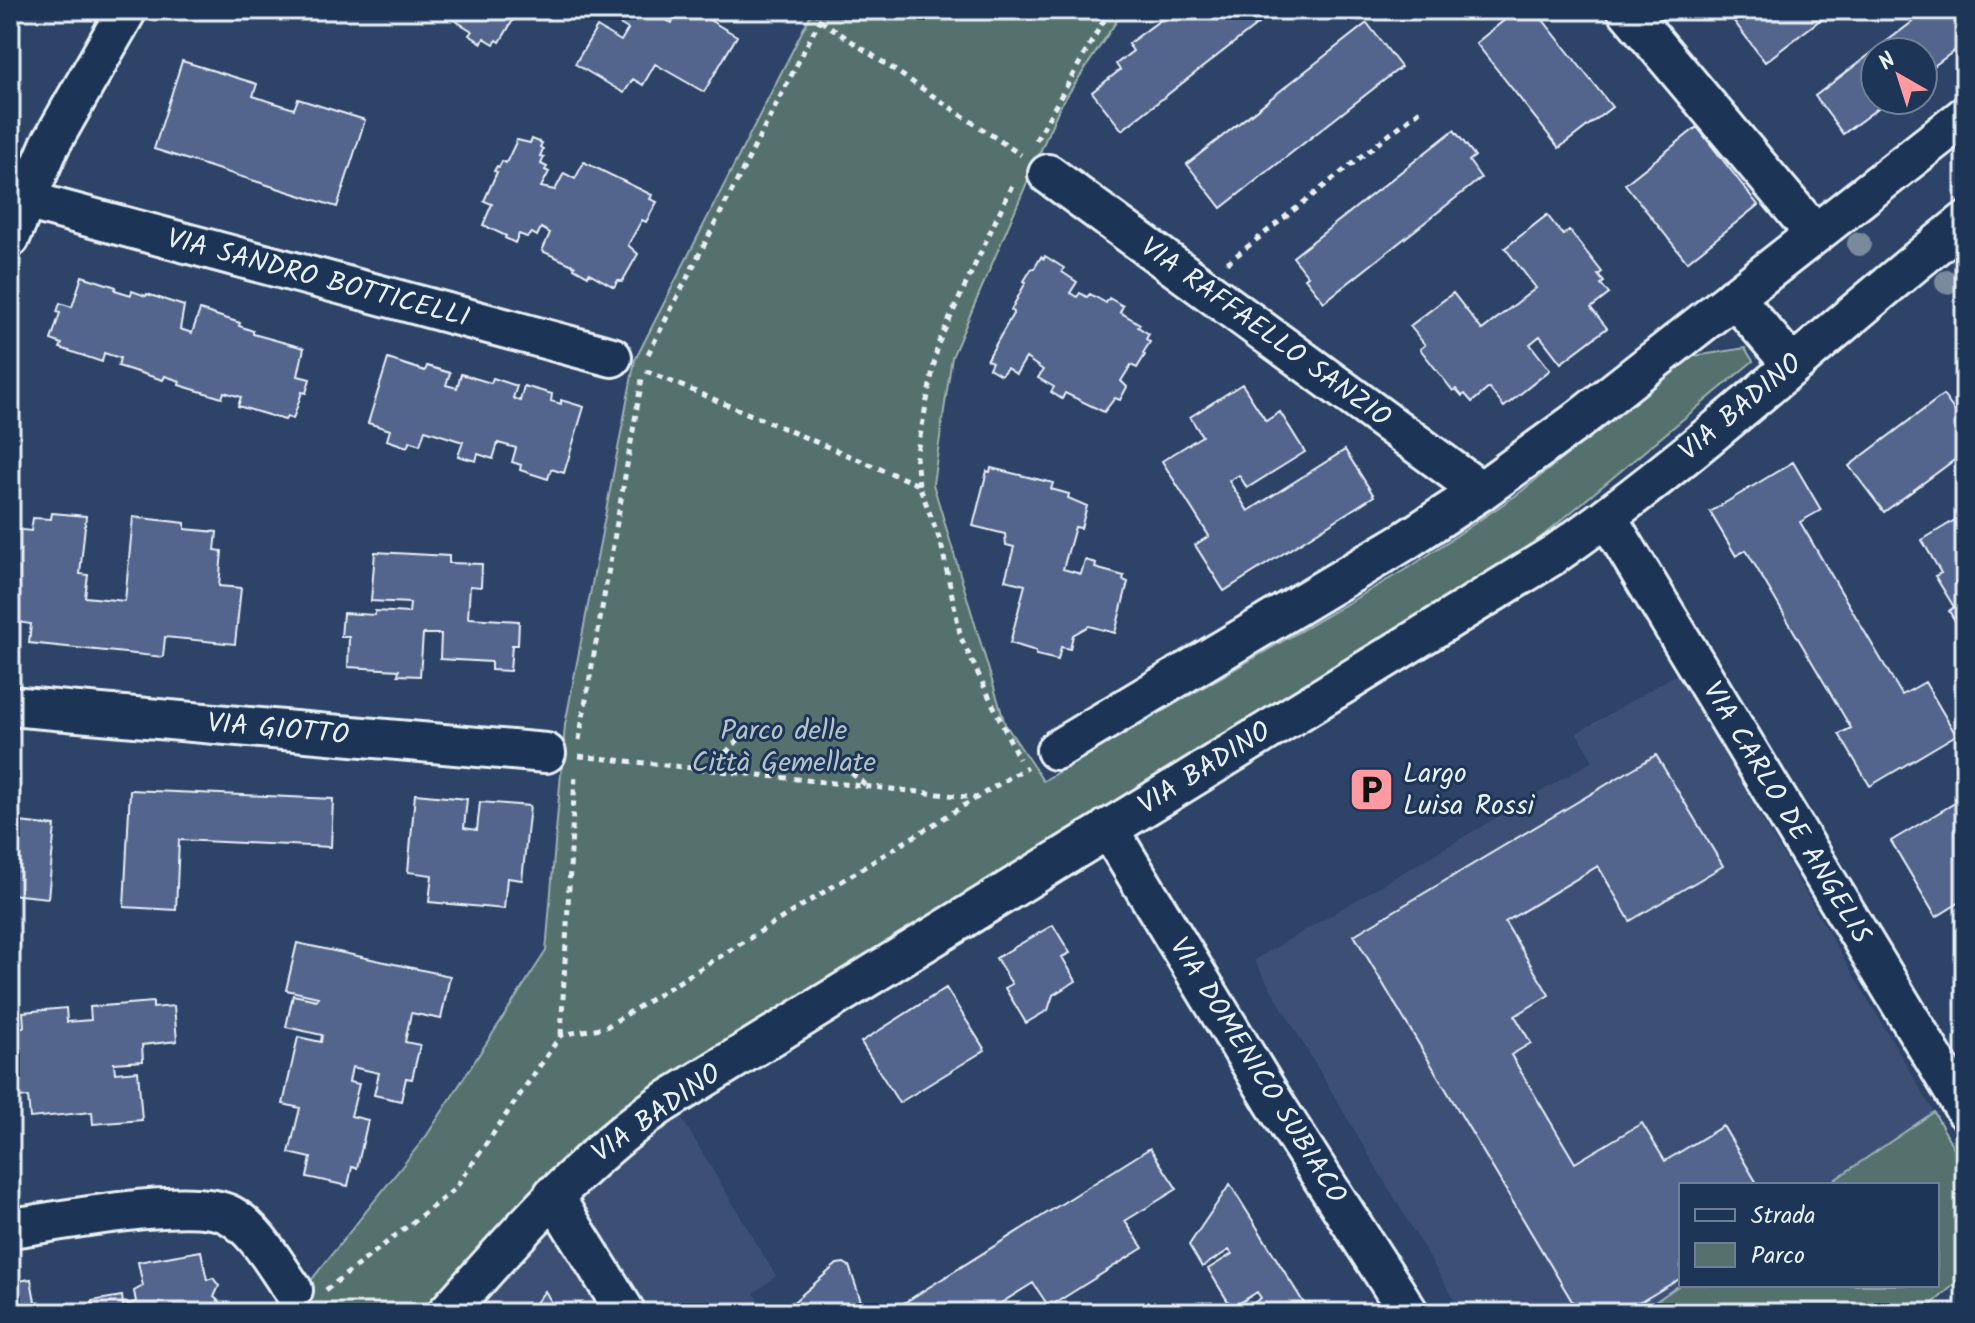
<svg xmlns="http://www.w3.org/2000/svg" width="1975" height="1323" font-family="Kalam,sans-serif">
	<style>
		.built { fill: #3c5075 }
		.green { fill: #55716e; stroke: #9eb1b3; stroke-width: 2 }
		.building { fill: #52658c; stroke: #e8f1f8; stroke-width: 2 }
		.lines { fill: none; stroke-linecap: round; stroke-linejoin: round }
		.minor-casing { stroke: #e8f1f8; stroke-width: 44 }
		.path { stroke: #e8f1f8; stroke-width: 5; stroke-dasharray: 6 6; stroke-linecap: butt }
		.minor { stroke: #1d3557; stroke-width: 38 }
		.tree { fill: #788a9c }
		.labels { text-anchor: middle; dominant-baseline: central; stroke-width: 6; stroke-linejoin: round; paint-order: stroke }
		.street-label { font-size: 28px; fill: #e8f1f8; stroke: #1d3557 }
		.park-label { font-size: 28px; fill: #b5c4c8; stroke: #1d3557 }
		.poi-label { font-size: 28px; fill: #e8f1f8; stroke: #1d3557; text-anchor: start }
	</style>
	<rect width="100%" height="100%" fill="#2d4367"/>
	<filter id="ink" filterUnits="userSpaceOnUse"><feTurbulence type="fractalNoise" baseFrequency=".0125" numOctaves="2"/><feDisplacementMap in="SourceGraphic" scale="16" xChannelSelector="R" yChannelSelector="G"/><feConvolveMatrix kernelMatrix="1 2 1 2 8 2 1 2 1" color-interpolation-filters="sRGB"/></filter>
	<g filter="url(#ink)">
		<path class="built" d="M1677,674L1934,1112L1827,1185H1681V1284L1639,1313H1462L1254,960L1593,761L1577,733Z
			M680,1115L776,1276L754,1293L762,1307L757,1313H475L547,1225L617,1158Z"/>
		<path class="green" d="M813,10H1124L1059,108L952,357L933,484L1005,724L1043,781L1413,565L1518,494L1689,357L1745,348L1753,361L1516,558L634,1103L546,1173L423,1313H285L427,1135L546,951L565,725L635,360Z
			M1934,1112L1965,1169V1275L1922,1313H1639L1681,1284L1937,1285V1185H1827Z"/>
		<path class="building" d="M451,10H519L500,42L497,40L494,44L484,38L482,43L469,35L472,31L448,16Z
			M607,10H672L666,20L672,23L680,10H692L737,36L704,92L655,64L643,85L633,79L624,93L575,64L597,27L621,41L628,29L604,15Z
			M1157,10H1276L1122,130L1092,92L1120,70L1116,64L1133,51L1128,44L1163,18Z
			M1517,10H1535L1612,107L1559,148L1476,43Z
			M1730,10H1833L1765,62L1727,12Z
			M1928,10H1965V43L1923,74V52H1875V100H1889L1843,134L1815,96Z
			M1367,23L1401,67L1221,208L1187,164Z
			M182,61L257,84L253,96L294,109L298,99L365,120L337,207L154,149Z
			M1697,127L1758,205L1687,262L1625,184Z
			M1454,130L1475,156L1469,161L1481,178L1324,302L1305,278L1308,276L1293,257Z
			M532,139L542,143L540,147L543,149L540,156L544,157L541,164L547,167L545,170L549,172L541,187L555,190L564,173L575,179L584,162L652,195L650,199L657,202L646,222L642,220L628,245L638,254L622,282L618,280L614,287L589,273L588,276L574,268L575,266L542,251L550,233L541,228L537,236L532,233L527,237L519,234L515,243L505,238L506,236L483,225L492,204L484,201L497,172L494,171L497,166L499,167L502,161L506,163L517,140L530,143Z
			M1547,215L1563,235L1569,230L1602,272L1598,275L1604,282L1601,284L1609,294L1591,308L1607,328L1561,363L1540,336L1530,344L1550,370L1504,407L1489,388L1472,402L1465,394L1462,396L1456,389L1453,391L1420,349L1425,345L1410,326L1453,293L1482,330L1536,288L1505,248Z
			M1045,256L1064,268L1062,272L1077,282L1070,293L1077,297L1080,293L1087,297L1090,294L1106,303L1109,298L1123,306L1120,312L1140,324L1138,327L1149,334L1146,339L1150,342L1143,353L1145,355L1137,368L1131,365L1121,381L1127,387L1120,400L1115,398L1104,412L1065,393L1062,399L1051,392L1054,387L1038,378L1043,370L1026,358L1016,374L1007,368L1001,375L989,368L992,362L987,360L1014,312L1011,310L1026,282L1024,281L1032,268L1034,269L1041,257L1044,259Z
			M82,276L116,287L115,290L131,295L132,291L146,296L147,294L184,306L180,329L192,333L200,310L240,323L239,326L253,331V334L304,348L298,376L310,379L306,393L302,392L293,419L287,417L285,420L238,406L241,397L224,392L222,398L179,385L180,381L165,376L163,380L118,366L120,358L104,353L102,362L60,348L62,344L51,340L60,313L57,312L60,303L72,307Z
			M388,359L425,371L427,366L450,373L446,385L457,388L461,374L491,383L493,378L517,386L513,398L520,401L524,386L552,394L551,401L561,404V400L584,407L564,473L551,469L548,479L520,470L521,465L512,462L516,448L498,443L493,459L478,454L476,461L458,456L463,442L425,430L420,445L410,441L407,447L387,440L390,430L368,423Z
			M1242,384L1266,421L1280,412L1305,452L1247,488L1239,475L1229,481L1248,511L1345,450L1374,496L1224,591L1195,545L1209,536L1162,461L1202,436L1190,417Z
			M1943,395L1965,425V452L1884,512L1849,466Z
			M1793,462L1821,510L1800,522L1902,695L1925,682L1956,735L1870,786L1839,734L1851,728L1746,550L1736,556L1710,512Z
			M991,468L1053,483L1051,489L1069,494L1068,498L1087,506L1081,528L1075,527L1063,569L1081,574L1085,560L1096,563L1095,568L1124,576L1123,580L1128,582L1115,633L1089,626L1073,635L1070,649L1061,647L1058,660L1036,655V651L1010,643L1025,585L1005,580L1014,547L1006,545L1005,534L973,526L987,471L990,472Z
			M52,513L86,516L80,574L88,575L85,597L125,601L133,517L185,523V529L217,532L215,550L222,551L219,586L241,588L235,644L165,637L163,657L29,643L31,624L10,621V562L13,529L31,531L33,518L51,519Z
			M1965,514V637L1949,611L1954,607L1935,576L1941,573L1922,540Z
			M375,552L449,556V563L482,564L481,587L470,586L468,618L519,621L518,645H512L510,671L491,670V662L440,659L441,634H423L420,676L398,675L399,670L348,667L349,637H341L343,613L375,615V611L409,613L410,603L371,601Z
			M1656,755L1723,866L1630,921L1598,866L1505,922L1549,995L1515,1016L1531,1043L1511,1055L1575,1163L1642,1123L1665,1161L1723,1126L1758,1185H1681V1278L1622,1313H1579L1354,935Z
			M10,759L14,760L10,800Z
			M130,790L333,799L331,847L179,840L176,910L124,907Z
			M415,794L467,799L464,828L477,830L480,802L530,806L522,880L507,878L504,909L429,902L432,875L408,872Z
			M1965,797V899L1936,917L1891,841Z
			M10,821L55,826L48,898L10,894Z
			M1053,925L1070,953L1062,957L1076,981L1053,995L1048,1010L1026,1023L1005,988L1012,984L996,958Z
			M297,943L450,976L441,1019L411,1013L405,1042L420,1045L412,1079L406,1078L401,1101L374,1095L379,1073L352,1067L349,1082L359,1084L351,1116L368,1120L357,1168L352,1167L348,1186L307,1177L311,1158L289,1153L300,1108L283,1104L298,1037L321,1042L322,1035L286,1027L293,995L317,1000L318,997L286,990Z
			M946,988L985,1050L899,1103L861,1042Z
			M153,1002V1008L174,1006L177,1041L142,1045L143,1061L114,1063L115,1073L138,1071L142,1120L93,1124L92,1112L30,1118L28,1097L10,1099V1029L24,1027L23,1012L66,1008L67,1022L91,1020L90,1007Z
			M1150,1148L1177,1189L1125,1221L1143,1248L1049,1307L1033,1283L985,1313H888Z
			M1230,1184L1310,1313H1238L1261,1298L1257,1292L1232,1308L1208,1269L1232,1254L1229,1250L1202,1267L1189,1245Z
			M201,1251L207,1280L213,1278L219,1286L214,1297L233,1313H63L92,1304V1301L122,1296L123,1305L136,1302L134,1291L143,1286L138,1262Z
			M844,1263L849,1266L865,1313H781L837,1264Z
			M17,1276L18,1281L31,1279L37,1313H10V1277Z
			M545,1291L558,1313H528Z"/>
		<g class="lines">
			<defs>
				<path id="minor" d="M1627,10L1815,234
					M1048,174L1481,491
					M25,200L612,357
					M10,238L50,145L127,10
					M1734,297L1792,365
					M1607,517L1965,1110
					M10,706L546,753
					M1056,750L1405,541L1481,491L1576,422L1965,116
					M1108,828L1275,1104L1409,1313
					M553,1195L626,1313
					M10,1228C57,1222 193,1194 230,1215C257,1230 275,1265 293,1290
					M447,1313C514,1238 577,1164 660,1105L1555,554C1699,454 1827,331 1965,222"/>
			</defs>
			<use href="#minor" class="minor-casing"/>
			<path class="path" d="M815,10L820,20L1021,155
				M1036,140L1101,25L1112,10
				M1227,263L1424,107
				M648,354L825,10
				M646,371L919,485L941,543L961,638L1019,759
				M919,485L916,457L938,344L1014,181
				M579,740L642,379
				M579,756L976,798L1027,767
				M833,758L866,785
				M709,770L743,735
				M561,1035L575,777
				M326,1290L455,1189L561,1035L606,1027L976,798"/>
			<use href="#minor" class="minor"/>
		</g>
		<g class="tree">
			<circle cx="1859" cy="244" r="12"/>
			<circle cx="1947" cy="282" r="12"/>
		</g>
	</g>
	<defs>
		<symbol id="parking-square" viewBox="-11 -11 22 22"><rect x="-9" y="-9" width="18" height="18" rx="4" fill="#ff9aa2" stroke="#1d3557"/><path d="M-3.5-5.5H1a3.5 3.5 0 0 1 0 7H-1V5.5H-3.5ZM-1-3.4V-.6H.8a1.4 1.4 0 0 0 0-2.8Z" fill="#111"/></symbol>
	</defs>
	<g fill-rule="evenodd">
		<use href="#parking-square" x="1346" y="764" width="51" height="51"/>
	</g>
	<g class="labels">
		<g class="street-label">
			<text transform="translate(318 279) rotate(15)">VIA SANDRO BOTTICELLI</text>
			<text transform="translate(1265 333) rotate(36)">VIA RAFFAELLO SANZIO</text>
			<text transform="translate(1741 408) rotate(-40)">VIA BADINO</text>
			<text transform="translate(278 730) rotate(5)">VIA GIOTTO</text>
			<text transform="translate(1205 769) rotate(-32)">VIA BADINO</text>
			<text transform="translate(1786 813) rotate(59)">VIA CARLO DE ANGELIS</text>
			<text transform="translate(1257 1071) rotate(58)">VIA DOMENICO SUBIACO</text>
			<text transform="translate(657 1114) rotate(-35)">VIA BADINO</text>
		</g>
		<g class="park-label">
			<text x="784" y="731">Parco delle<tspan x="784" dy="32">Città Gemellate</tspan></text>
		</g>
		<g class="poi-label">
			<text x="1403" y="774">Largo<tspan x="1403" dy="32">Luisa Rossi</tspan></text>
		</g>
	</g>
	<rect width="1975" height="1323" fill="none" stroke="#1d3557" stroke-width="40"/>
	<rect x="20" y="20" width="1935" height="1283" fill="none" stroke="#e8f1f8" stroke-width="3" filter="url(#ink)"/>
	<rect x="1679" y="1183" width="260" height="104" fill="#1d3557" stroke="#6e8097" stroke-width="2"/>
	<rect x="1695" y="1209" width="40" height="12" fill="#1d3557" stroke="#6e8097" stroke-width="2"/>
	<text x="1751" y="1223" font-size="24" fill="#e8f1f8">Strada</text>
	<rect x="1695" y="1243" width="40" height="24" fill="#55716e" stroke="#6e8097" stroke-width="2"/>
	<text x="1751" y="1263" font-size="24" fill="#e8f1f8">Parco</text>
	<g transform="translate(1899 76) rotate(321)"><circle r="38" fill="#1d3557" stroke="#6e8097" stroke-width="2"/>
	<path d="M0-6L14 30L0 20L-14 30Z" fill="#ff9aa2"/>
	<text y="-12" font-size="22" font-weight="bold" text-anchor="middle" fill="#e8f1f8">N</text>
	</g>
</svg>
